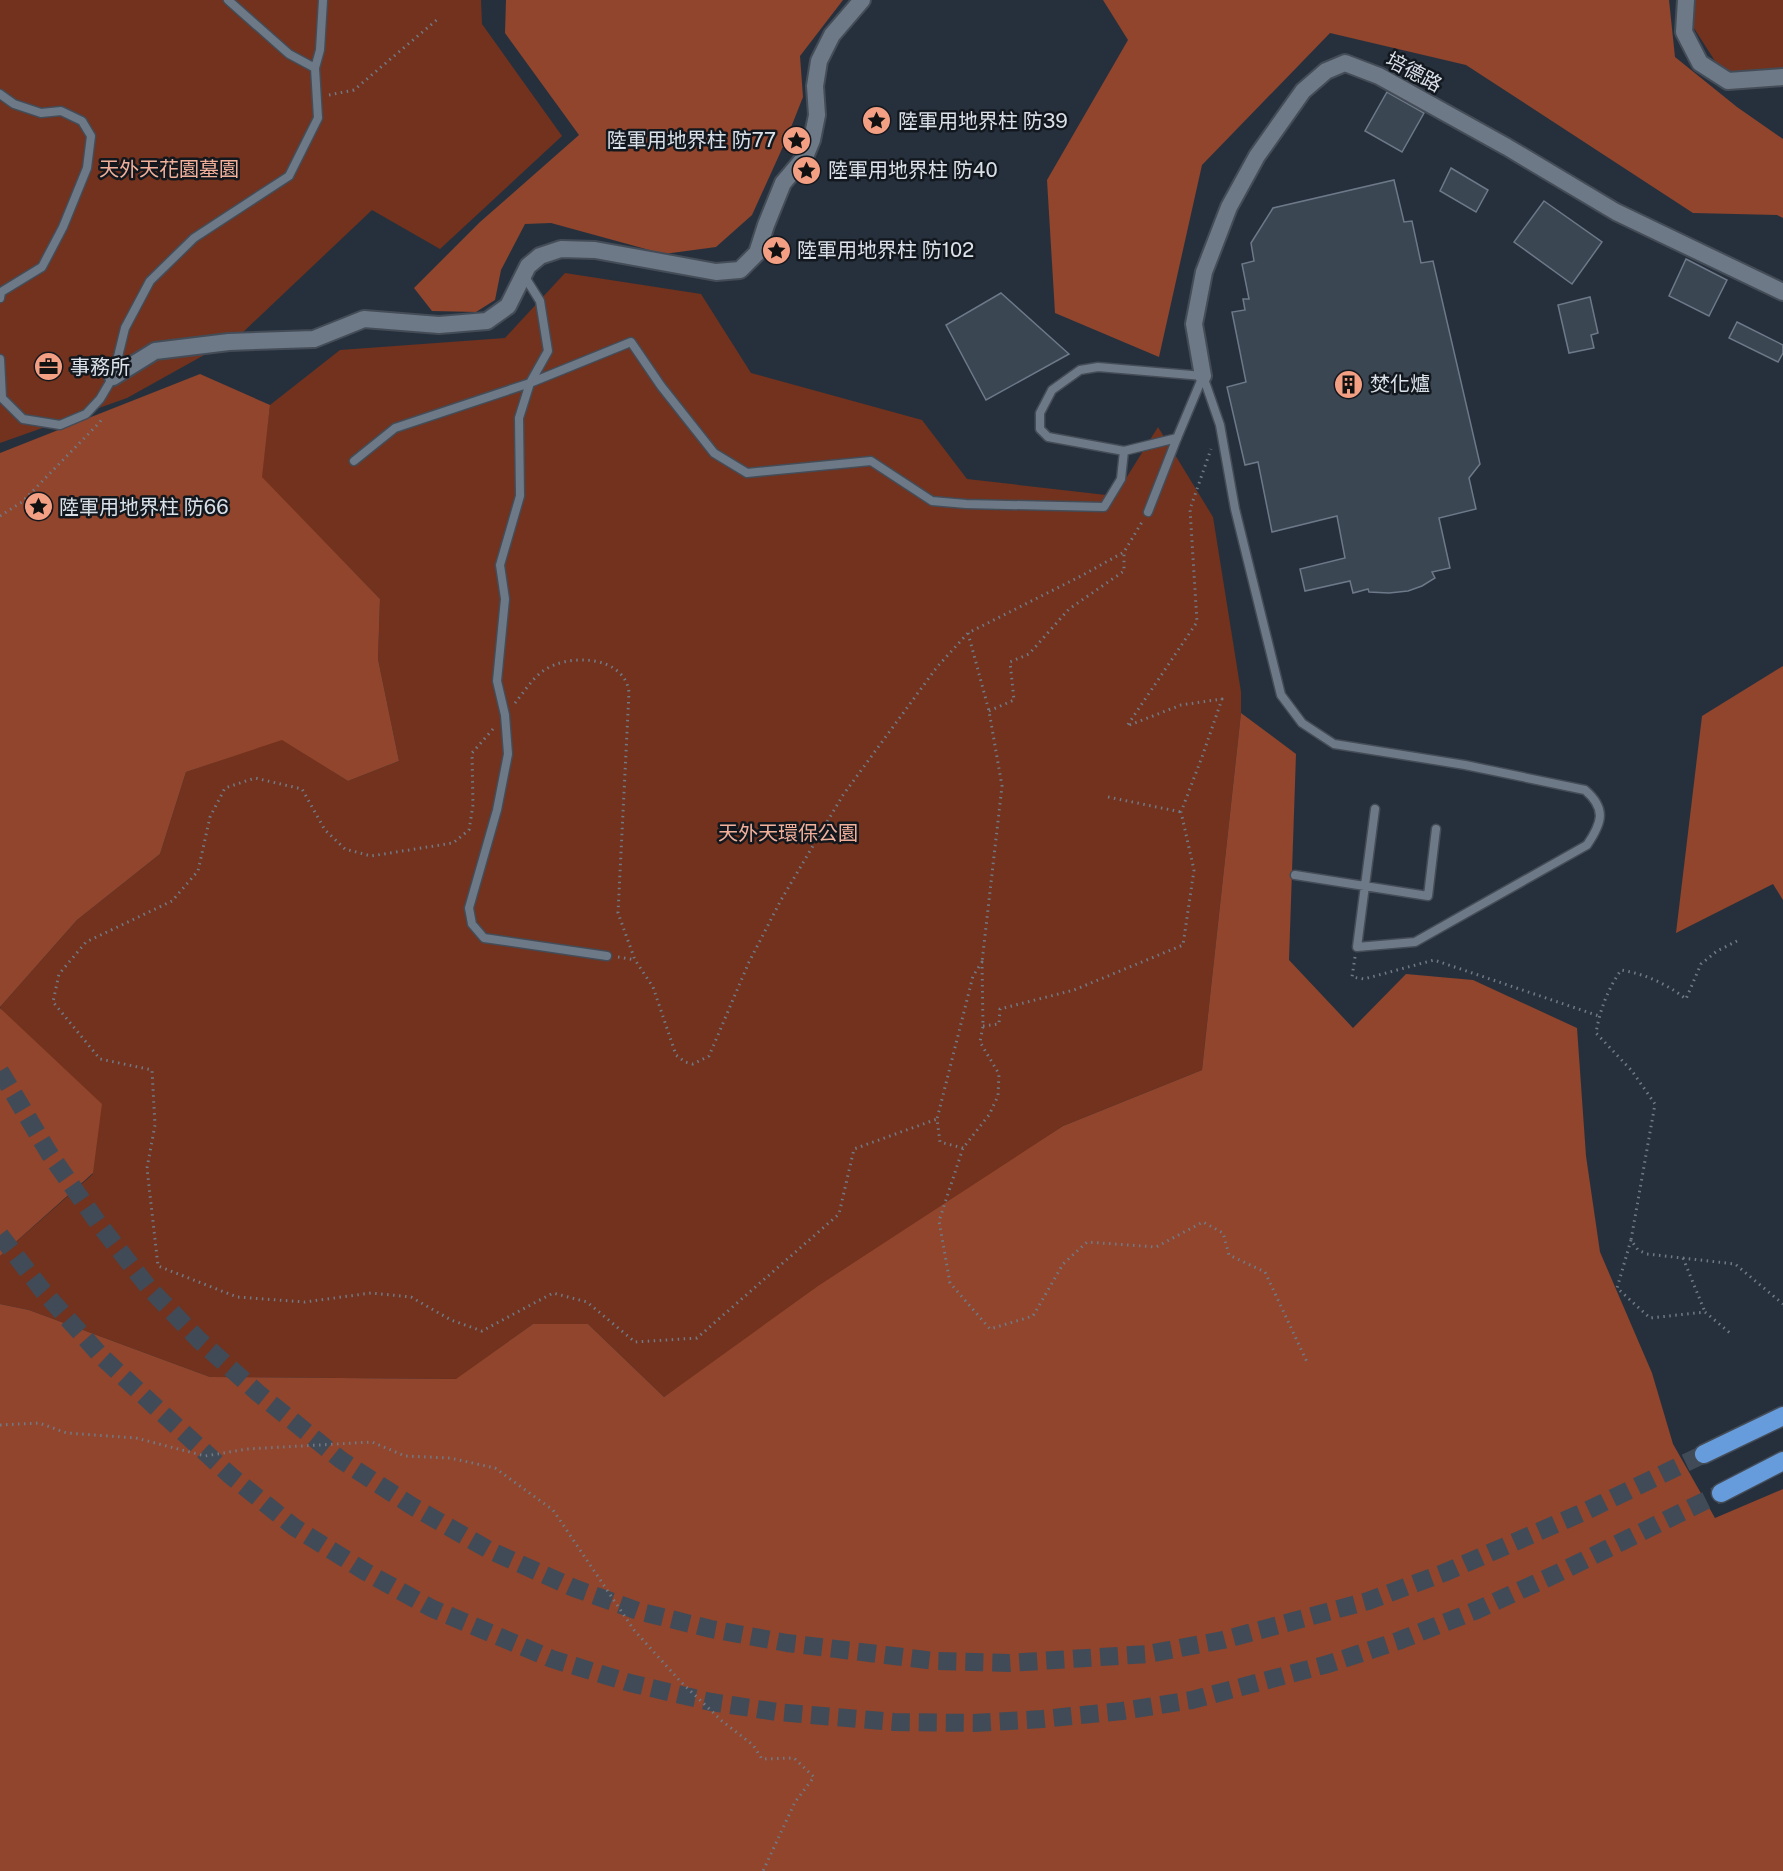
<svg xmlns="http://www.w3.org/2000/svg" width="1783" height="1871" font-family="'Public Sans','Noto Sans TC',sans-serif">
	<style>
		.green { fill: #72321d }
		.forest { fill: #90452c }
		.building { fill: #3b4653; stroke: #6d7988; stroke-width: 1.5 }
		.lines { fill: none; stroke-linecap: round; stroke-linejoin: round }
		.highway-tunnel { stroke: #414b57; stroke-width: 18; stroke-dasharray: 18 9; stroke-linecap: butt }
		.lane-casing { stroke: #444c57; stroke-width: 11 }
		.street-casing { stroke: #444c57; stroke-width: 20 }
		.highway-casing { stroke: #444c57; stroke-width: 21 }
		.path { stroke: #717984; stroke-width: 3; stroke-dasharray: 1.5 4.5; stroke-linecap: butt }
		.lane { stroke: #6d7987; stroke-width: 8 }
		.street { stroke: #6d7987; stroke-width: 16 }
		.highway { stroke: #679cdc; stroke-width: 18 }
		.labels { text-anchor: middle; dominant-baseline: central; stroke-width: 5; stroke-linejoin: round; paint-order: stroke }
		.street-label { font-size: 20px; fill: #dae1e9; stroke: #13181e }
		.poi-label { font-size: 20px; fill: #dae1e9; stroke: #13181e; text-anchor: start }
		.park-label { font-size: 20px; fill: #f2b09b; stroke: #13181e }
	</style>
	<rect width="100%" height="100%" fill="#26303d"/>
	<path class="green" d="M0,0H481L482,24L562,136L440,249L372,210L240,335L127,398L0,443Z
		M1692,0H1783V81L1722,72L1690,22Z
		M565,273L701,294L751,373L922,420L967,479L1115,496L1158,427L1213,517L1241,692V713L1202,1070L1063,1126L664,1397L588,1324H533L457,1379L210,1377L29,1310L0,1304V1256L93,1174L0,1007L77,920L160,854L186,772L282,739L348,781L399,761L378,659L380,599L261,477L270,405L340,350L505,338Z"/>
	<path class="forest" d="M506,0H843L800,56L803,97L786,140L752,215L716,247L664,254L551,223L525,224L501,270L495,300L476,312L432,311L414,288L480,222L579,135L505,33Z
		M1103,0H1669L1675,57L1737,107L1783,139V218L1777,215L1693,213L1466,65L1330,33L1202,165L1159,357L1055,313L1047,180L1128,40Z
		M200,374L270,405L262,477L380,599L378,659L399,761L348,781L282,740L186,772L160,854L77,920L0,1007V453Z
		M1783,666V900L1773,884L1676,933L1702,716Z
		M1241,713L1296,754L1289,960L1353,1028L1406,974L1473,980L1577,1028L1586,1156L1600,1252L1652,1373L1673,1444L1715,1518L1783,1489V1871H0V1304L29,1310L210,1377L456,1379L533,1324H588L664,1397L818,1286L1063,1126L1202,1070Z
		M0,1008L102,1104L93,1173L0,1256Z"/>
	<path class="building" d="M1387,92L1424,113L1402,152L1365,131Z
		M1451,168L1488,190L1476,212L1440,191Z
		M1394,180L1404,222L1412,221L1421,263L1433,261L1480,464L1469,478L1476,509L1439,518L1450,568L1432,572L1435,578L1422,586L1408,591L1389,593L1369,592L1368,589L1353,593L1350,581L1305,591L1300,569L1345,558L1337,516L1272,532L1258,462L1245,465L1227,387L1246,382L1232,312L1245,310L1243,299H1249L1242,264L1254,261L1251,243L1273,208Z
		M1544,201L1602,242L1572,284L1514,242Z
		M1686,259L1727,280L1709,316L1669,296Z
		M1001,293L1069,354L986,400L946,325Z
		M1590,297L1598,333L1591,335L1594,348L1569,353L1558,305Z
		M1737,322L1783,345V353L1778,362L1729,338Z"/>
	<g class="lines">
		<path class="highway-tunnel" d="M0,1071L49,1153L98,1223L149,1288L199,1340L258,1393L341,1460L412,1506L489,1550L574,1588L638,1611L711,1629L787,1643L935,1661L1009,1663L1148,1654L1223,1640L1368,1601L1446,1572L1586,1511L1704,1454
			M0,1235L43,1291L102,1357L161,1412L231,1476L294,1527L366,1572L431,1608L552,1659L630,1683L711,1702L777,1712L894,1722L974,1723L1042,1719L1122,1711L1192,1700L1328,1664L1398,1641L1477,1610L1556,1574L1721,1493"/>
		<defs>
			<path id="lane" d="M228,0L289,54L315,68
				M0,94L14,104L41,113L61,111L82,121L91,136L87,168L63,227L42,267L1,292L0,298
				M523,274L540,301L548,351L530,383L519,418L520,496L500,565L505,599L497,681L505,715L508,754L497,810L469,908L472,924L484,938L607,956
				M0,359L2,398L23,419L60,425L86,414L100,399L113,377L125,328L150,281L194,238L289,176L318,118L315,68L320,50L323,0
				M1203,376L1220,425L1235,509L1281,695L1302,723L1334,744L1465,765L1585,790C1607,809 1602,823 1587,845L1415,942L1357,947L1375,809
				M1124,451L1048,437L1040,429V413L1052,390L1080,370L1098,367L1203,376
				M354,461L395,428L530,383L631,342L661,386L714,453L747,473L871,461L932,501L966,504L1104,507L1121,479L1124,451L1177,438
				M1148,512L1177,438L1203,376
				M1295,875L1428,896L1436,829"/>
			<path id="street" d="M1686,0L1684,32L1700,63L1728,81L1783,77
				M1203,376L1194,324L1204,272L1229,207L1257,156L1303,91L1326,71L1345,63L1379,76L1507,147L1616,212L1783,292
				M113,377L155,351L229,342L314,339L364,319L439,325L487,321L508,306L528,266L540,256L561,249L595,250L716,272L740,270L757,253L766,225L783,183L805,157L812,140L817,115L815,86L819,61L832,35L862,0"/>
			<path id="highway" d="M1704,1454L1783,1416
				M1721,1493L1783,1461"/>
		</defs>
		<use href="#lane" class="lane-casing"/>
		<use href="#street" class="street-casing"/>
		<use href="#highway" class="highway-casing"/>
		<path class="path" d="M329,95L354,90L439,18
			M0,516L22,502L100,422L103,417
			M968,633L989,711L1002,786L982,962
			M515,703C523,693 532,679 543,671C568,653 624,655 629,692L618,913L635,960L653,987L676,1055L685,1062L693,1064L709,1056L749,962L781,900L843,795L937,667L968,633L1081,576L1124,552L1142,522
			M989,711L1014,700L1010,662L1029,654L1069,609L1124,571V552
			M493,729L472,753L473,805L469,830L453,843L371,856L345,849L325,830L302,789L255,778L225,788L210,817L198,871L172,901L86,942L59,974L53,1002L100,1059L152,1070L155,1125L147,1168L158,1266L237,1297L305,1302L371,1293L411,1297L451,1320L482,1331L553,1293L587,1302L635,1342L697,1338L839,1214L854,1149L937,1119
			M1108,797L1181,812
			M1737,941L1717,951L1701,964L1686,999C1667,984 1645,974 1621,970C1608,989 1600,1009 1596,1033L1632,1071L1655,1104L1631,1240L1638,1250L1647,1254L1735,1264L1783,1304
			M618,957L635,960
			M1355,957L1352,977L1364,979L1434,960L1599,1016
			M983,1026L999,1024L1000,1009L1074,990L1183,945L1194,870L1181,812L1202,757L1222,699L1181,705L1127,726L1197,622L1190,509L1211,449
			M963,1148L940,1142L937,1119L973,976L982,962L983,1026L980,1042L999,1074L998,1096L989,1115L963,1148L939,1221L950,1283L990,1329L1033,1316L1063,1264L1087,1242L1156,1247L1203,1222L1223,1233L1229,1255L1265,1272L1307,1362
			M1631,1240L1617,1288L1650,1318L1705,1312L1730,1333
			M1683,1258L1705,1312
			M0,1425L39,1423L67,1433L136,1438L205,1456L247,1449L372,1442L405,1456L450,1458L495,1468L553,1510L634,1630L680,1681L722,1721L753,1745L762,1759L794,1758L814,1777L795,1802L763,1871"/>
		<use href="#lane" class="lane"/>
		<use href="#street" class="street"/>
		<use href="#highway" class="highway"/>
	</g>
	<defs>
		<symbol id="sight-disc" viewBox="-11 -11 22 22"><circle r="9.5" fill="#f39f83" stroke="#13181e"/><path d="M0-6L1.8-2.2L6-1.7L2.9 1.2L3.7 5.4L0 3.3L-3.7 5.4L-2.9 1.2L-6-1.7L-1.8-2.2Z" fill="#111"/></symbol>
		<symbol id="office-disc" viewBox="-11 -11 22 22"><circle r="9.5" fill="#f39f83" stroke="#13181e"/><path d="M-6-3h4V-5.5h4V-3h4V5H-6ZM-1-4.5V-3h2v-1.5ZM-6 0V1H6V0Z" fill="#111"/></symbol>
		<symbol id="building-disc" viewBox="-11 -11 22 22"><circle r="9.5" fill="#f39f83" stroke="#13181e"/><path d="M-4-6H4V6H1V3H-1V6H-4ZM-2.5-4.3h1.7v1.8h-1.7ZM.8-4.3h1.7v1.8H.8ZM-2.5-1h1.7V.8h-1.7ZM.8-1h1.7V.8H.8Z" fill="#111"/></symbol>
	</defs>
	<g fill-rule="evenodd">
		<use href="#sight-disc" x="860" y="104" width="33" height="33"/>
		<use href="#sight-disc" x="780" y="124" width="33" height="33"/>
		<use href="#sight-disc" x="790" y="154" width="33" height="33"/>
		<use href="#sight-disc" x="760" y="234" width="33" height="33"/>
		<use href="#office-disc" x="32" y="350" width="33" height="33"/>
		<use href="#building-disc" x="1332" y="368" width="33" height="33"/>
		<use href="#sight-disc" x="22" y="490" width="33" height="33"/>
	</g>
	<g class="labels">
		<g class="street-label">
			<text transform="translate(1414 72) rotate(28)">培德路</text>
		</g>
		<g class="poi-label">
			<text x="898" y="121">陸軍用地界柱 防39</text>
			<text x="776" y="140" text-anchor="end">陸軍用地界柱 防77</text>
			<text x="828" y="170">陸軍用地界柱 防40</text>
			<text x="797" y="250">陸軍用地界柱 防102</text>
			<text x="70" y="367">事務所</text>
			<text x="1370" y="384">焚化爐</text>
			<text x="59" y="507">陸軍用地界柱 防66</text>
		</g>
		<g class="park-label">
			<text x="169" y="169">天外天花園墓園</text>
			<text x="788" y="833">天外天環保公園</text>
		</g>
	</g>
</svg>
